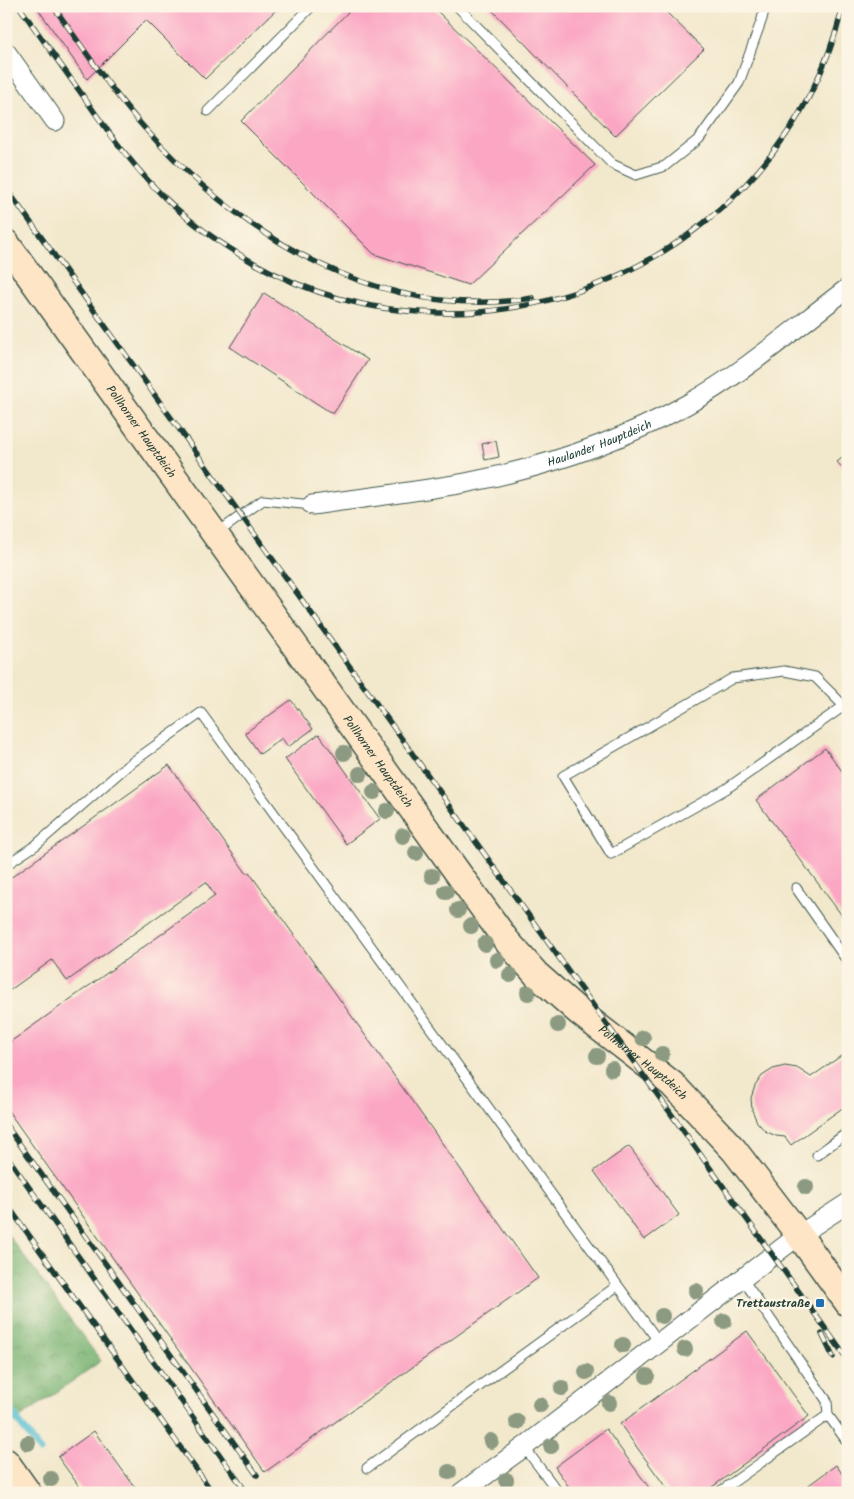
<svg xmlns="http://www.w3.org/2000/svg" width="854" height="1499" font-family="Kalam,sans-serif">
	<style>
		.forest { fill: url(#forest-crowns); stroke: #4c7853 }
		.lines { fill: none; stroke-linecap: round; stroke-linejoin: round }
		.stream { stroke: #56bed3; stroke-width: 7 }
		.building { fill: #fba7c4 }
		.lane-casing { stroke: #3f574b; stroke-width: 11 }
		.street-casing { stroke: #3f574b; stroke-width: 21 }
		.secondary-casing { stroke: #3f574b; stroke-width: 29 }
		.lane { stroke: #fff; stroke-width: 9 }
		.street { stroke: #fff; stroke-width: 19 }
		.secondary { stroke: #fee5c5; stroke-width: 26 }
		.rail-casing { stroke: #1f3d34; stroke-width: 5.5 }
		.rail { stroke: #fcf5e5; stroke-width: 4; stroke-dasharray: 11; stroke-linecap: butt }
		.tree { fill: #8b9a81 }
		.poi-dot { fill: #1f6fb2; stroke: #fcf5e5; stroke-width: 2 }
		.labels { text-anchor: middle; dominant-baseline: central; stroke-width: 5; stroke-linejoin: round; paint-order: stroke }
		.street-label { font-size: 12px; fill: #1f3d34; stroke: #fcf5e5 }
		.poi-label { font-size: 12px; font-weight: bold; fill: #1f3d34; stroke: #fcf5e5; text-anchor: end }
	</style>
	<defs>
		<pattern id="forest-crowns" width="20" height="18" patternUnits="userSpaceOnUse" patternTransform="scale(1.25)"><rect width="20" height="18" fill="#78b372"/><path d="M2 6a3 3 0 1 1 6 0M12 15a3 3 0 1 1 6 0" fill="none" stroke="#62935e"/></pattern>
	</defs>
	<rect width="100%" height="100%" fill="#fcf5e5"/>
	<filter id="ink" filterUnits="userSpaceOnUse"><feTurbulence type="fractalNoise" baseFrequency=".02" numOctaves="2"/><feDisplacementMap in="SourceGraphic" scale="10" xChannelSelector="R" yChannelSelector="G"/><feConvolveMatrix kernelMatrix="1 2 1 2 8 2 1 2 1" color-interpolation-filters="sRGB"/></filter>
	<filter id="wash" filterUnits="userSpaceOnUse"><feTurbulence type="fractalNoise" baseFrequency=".0096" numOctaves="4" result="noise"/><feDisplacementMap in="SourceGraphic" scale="20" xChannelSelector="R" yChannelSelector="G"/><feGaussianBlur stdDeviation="1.12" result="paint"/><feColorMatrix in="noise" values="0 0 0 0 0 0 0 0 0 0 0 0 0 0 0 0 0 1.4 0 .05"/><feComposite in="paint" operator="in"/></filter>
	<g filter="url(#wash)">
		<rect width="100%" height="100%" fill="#f2e8cc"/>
		<path class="forest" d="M6,1232L101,1361L10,1425L6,1419Z"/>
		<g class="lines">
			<path class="stream" d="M6,1404L40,1451"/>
		</g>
		<g id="blocks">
			<path class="building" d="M36,6H280L205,79L146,20L87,79Z
				M354,6H432L595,165L468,285L374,254L241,121Z
				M488,6H660L704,49L615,136Z
				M264,293L368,360L333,414L230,347Z
				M496,441L499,457L485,460L482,444Z
				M848,453V474L837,462Z
				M291,700L313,729L288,747L282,738L260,754L245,733Z
				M319,734L380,819L346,844L285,759Z
				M825,748L848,779V920L846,921L756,800Z
				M169,765L247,874L249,872L538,1278L265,1472L6,1108V1045L215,896L206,882L67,981L52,960L6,993V881Z
				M848,1051V1104L791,1145L785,1137L776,1136L765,1131L757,1122L752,1110L751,1098L755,1086L762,1076L773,1069L785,1066L797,1068L811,1077Z
				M629,1146L679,1215L644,1240L594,1171Z
				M747,1331L809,1416L704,1493H670L620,1424Z
				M606,1429L653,1493H573L555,1467Z
				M94,1431L139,1493H84L58,1457Z
				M836,1465L848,1482V1493H798Z"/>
		</g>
	</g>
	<g filter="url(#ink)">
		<use href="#blocks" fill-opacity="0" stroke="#3f574b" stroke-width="1"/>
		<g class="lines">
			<defs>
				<path id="lane" d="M457,6L612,164L636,175L665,166L699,139L739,83L762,19L765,6
					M208,111L312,6
					M217,533L263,500L312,505
					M844,706L815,677L784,671L733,678L563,776L611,854L726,789L844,706L848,711
					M6,865L36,845L127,766L201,713L659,1342
					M796,888L848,962
					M817,1155L848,1132
					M828,1415L848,1443
					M524,1447L559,1493
					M367,1468L617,1286
					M718,1493L828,1415L827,1401L742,1278"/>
				<g id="street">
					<path d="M6,52L55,121"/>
					<path id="s1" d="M312,505C363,498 414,492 465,483C542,468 617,443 686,405C744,373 795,328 848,288"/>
					<path d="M461,1493L524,1447L799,1235L848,1203"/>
				</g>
				<g id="secondary">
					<path id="s2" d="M6,243L506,940L537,975L579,1012L672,1084L734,1150L799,1235L848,1303"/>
					<path d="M6,1462L28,1493"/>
				</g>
			</defs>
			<use href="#lane" class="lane-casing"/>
			<use href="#street" class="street-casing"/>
			<use href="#secondary" class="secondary-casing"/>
			<use href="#lane" class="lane"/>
			<use href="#street" class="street"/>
			<use href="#secondary" class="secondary"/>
			<defs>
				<path id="rail" d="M19,6C41,38 64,69 86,100C110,135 135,169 165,198C192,224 222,245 254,263C483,391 781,262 843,6
					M53,6C84,49 113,94 149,133C247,240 382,322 533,298
					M6,188L848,1360
					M6,1125L257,1475
					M6,1155L247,1493
					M6,1203L213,1493
					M822,1334L833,1357"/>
			</defs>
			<use href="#rail" class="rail-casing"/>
			<use href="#rail" class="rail"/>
		</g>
		<g class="tree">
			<circle cx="344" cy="753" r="8"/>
			<circle cx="360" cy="774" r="8"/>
			<circle cx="374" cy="792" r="8"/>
			<circle cx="387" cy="811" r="8"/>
			<circle cx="403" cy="836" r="8"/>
			<circle cx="416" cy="853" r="8"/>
			<circle cx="432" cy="876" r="8"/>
			<circle cx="446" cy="892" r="8"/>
			<circle cx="458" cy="910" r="8"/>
			<circle cx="471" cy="926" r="8"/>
			<circle cx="485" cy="944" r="8"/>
			<circle cx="497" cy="960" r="8"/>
			<circle cx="510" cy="975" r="8"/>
			<circle cx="528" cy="993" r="8"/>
			<circle cx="558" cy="1025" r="8"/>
			<circle cx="643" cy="1038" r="8"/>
			<circle cx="662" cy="1054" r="8"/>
			<circle cx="597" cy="1056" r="8"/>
			<circle cx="612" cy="1069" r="8"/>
			<circle cx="806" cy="1187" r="8"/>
			<circle cx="696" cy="1291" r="8"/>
			<circle cx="662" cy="1316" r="8"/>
			<circle cx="724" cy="1321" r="8"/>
			<circle cx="623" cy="1345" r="8"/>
			<circle cx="685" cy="1349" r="8"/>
			<circle cx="586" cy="1372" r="8"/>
			<circle cx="647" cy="1376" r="8"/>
			<circle cx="562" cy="1388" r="8"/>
			<circle cx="609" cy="1403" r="8"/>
			<circle cx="540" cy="1405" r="8"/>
			<circle cx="517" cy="1422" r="8"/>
			<circle cx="491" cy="1441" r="8"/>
			<circle cx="28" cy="1443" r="8"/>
			<circle cx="551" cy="1446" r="8"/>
			<circle cx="449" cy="1472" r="8"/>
			<circle cx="51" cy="1479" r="8"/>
			<circle cx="506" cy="1480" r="8"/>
		</g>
	</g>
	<rect class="poi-dot" x="815" y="1298" width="10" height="10" rx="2.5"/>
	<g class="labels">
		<g class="street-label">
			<text stroke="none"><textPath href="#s2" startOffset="232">Pollhorner Hauptdeich</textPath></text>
			<text stroke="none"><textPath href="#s1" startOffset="295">Haulander Hauptdeich</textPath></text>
			<text stroke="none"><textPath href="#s2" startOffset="638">Pollhorner Hauptdeich</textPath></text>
			<text stroke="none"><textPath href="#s2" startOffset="1042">Pollhorner Hauptdeich</textPath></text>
		</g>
		<g class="poi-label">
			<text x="810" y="1303">Trettaustraße</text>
		</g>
	</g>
	<rect width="854" height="1499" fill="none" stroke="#fcf5e5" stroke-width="25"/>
</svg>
